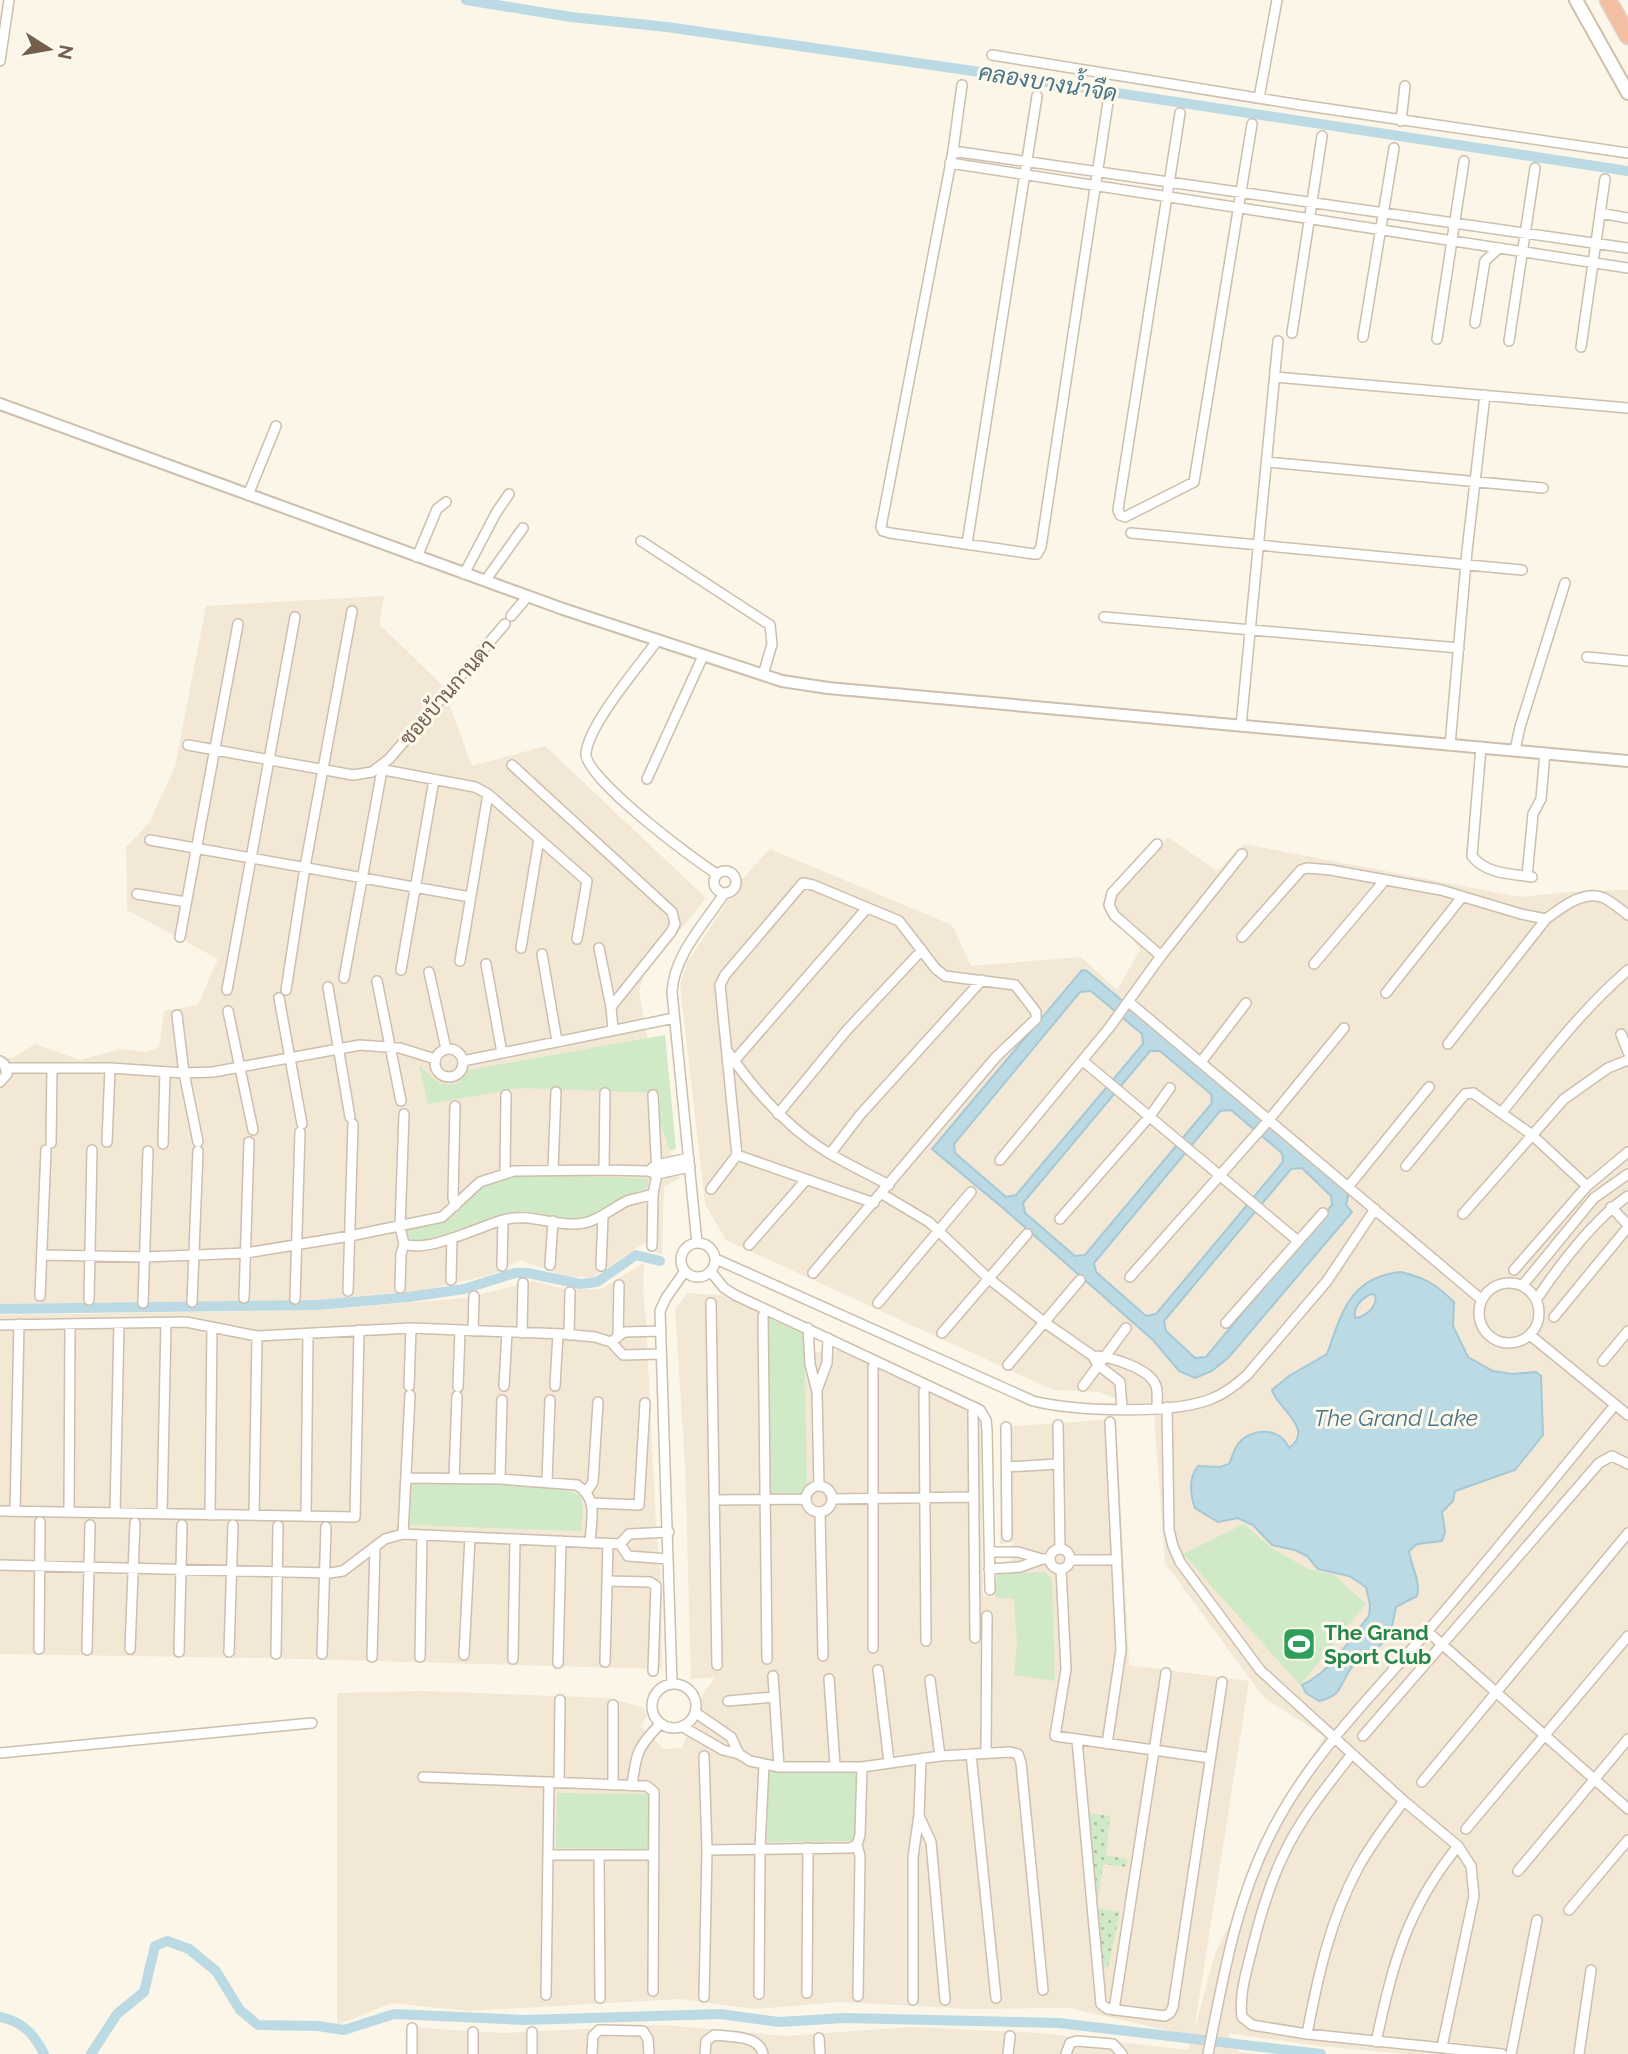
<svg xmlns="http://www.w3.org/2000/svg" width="1628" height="2054" font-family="Raleway,Sarabun,sans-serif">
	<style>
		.residential { fill: #f3e8d6 }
		.grass { fill: url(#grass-dots) }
		.green { fill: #d0e9c6 }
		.water { fill: #bcdae4; stroke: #a3c8d6; stroke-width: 2; fill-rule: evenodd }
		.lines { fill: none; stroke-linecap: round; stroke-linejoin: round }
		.canal { stroke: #bcdae4; stroke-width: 10 }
		.minor-casing { stroke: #cdbead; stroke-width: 12 }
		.tertiary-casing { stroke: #cdbead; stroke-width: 14 }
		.secondary-casing { stroke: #d0bfab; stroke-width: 16 }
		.motorway-casing { stroke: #dbd5d0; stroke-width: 19 }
		.minor { stroke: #fff; stroke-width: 9 }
		.tertiary { stroke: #fff; stroke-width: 10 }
		.secondary { stroke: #fff; stroke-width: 12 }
		.motorway { stroke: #f3bfa1; stroke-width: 16 }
		.labels { text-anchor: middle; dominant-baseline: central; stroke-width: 6; stroke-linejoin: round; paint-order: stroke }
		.street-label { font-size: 21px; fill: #745f4c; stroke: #fef9ed }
		.leisure-label { font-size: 21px; font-weight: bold; fill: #27864d; stroke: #fef9ed; text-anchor: start }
		.water-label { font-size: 23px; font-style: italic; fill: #477586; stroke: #fef9ed }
	</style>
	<defs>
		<pattern id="grass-dots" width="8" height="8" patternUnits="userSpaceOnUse" patternTransform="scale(1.75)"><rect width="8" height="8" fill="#d0e9c6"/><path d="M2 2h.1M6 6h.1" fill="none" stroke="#adc0a3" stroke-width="1.8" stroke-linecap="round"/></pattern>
	</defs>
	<rect width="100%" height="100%" fill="#fbf6e7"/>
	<path class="residential" d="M384,596L379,624L442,685L472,766L545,746L706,898L644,975L639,991L657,1092L660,1093L659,1120L680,1178L664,1187L662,1255L647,1247L646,1242L593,1277H567L520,1260L493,1274L412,1293L398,1292L295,1303L143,1307L0,1304V1055L12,1058L35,1044L80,1060L121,1049L146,1052L159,1047L164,1011L198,1005L218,959L127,910L126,847L149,823L175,767L206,606Z
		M1168,837L1217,871L1244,844L1520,897L1580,891L1628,890V2054H1405L1320,2046L1228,2033L1239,2052L1261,2054H405L406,2027L503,2033L665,2025L785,2036L909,2027L1041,2033L1188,2050L1192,2036L1069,2008L971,2009L839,2002L755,2009L680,1999L467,2011L392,2003L337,2025V1693L422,1691L609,1698L644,1708L647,1717L640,1726L664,1749L682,1748L704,1692L716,1677L691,1679L685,1464L675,1310L687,1293L721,1295L804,1331V1353L845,1350L976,1410L981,1422L983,1596L995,1597L998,1582L1011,1575L1013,1542L1000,1544L1001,1427L1116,1419L1129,1665L1249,1681L1194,2031L1215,1954L1324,1736L1264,1698L1165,1563L1154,1413L1099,1392L1053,1390L726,1240L705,1204L680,985L687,963L741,880L770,849L952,925L971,966L1081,957L1117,990L1140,950L1104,899Z
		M644,1263L643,1293L646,1320L656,1525L661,1579L662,1669L261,1658L0,1654V1315L323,1310L465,1298L533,1281L564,1289H601Z"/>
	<path class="grass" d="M1088,1813L1110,1816L1106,1855L1128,1859L1126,1867L1103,1864L1097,1908L1120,1912L1108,1968L1101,1966L1091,1869Z"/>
	<path class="green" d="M665,1035L676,1149L670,1151L659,1120L660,1093L520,1088L428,1104L419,1065L440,1084H457L468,1070Z
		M527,1174L641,1178L648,1179V1186L645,1192L627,1196L597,1214L578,1220L521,1211L417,1242L407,1240L404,1229L449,1219L478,1190L504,1177Z
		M767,1314L804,1331L807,1488L800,1494L770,1496Z
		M411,1483L558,1486L581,1496L583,1506L581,1531L408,1525Z
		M1244,1524L1270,1547L1308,1569L1334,1575L1366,1604L1300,1685L1183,1554Z
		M1044,1572L1052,1579L1055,1681L1014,1675L1017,1645L1014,1599L995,1597L997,1574Z
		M769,1771L857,1773L855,1841L767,1842Z
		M557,1793L649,1794L648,1849L556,1848Z"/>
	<path class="water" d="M1082,970L1087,971L1349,1192L1346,1205L1352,1212L1229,1357L1212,1371L1195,1378L1179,1371L1153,1340L1003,1208L932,1149ZM1091,991L1142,1034L1143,1044L1016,1195L1006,1197L955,1153L954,1144L1080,992ZM1150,1051H1160L1211,1094L1212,1103L1085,1255L1075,1256L1025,1213L1023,1203ZM1231,1110L1282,1153L1283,1162L1156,1314L1146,1316L1096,1272L1094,1263L1220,1111ZM1302,1168L1331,1196L1332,1205L1206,1357L1195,1358L1166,1331L1164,1321L1291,1169Z
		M1401,1272C1425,1278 1436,1284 1454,1302L1453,1326L1468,1357L1493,1371L1513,1374L1536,1372L1541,1376L1543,1435L1515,1470L1455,1491L1453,1501L1442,1512L1445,1532L1442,1541L1417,1544L1409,1551C1411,1566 1421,1582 1417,1596L1396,1607C1392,1630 1389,1641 1369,1654C1363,1658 1356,1662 1352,1667C1338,1685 1344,1695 1319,1701L1306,1693L1302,1685C1331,1672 1349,1640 1369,1616L1370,1605L1366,1587L1349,1576L1318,1569L1307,1556L1295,1550L1272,1545L1253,1525L1238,1518L1218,1522L1195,1508C1190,1494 1188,1479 1198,1466L1220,1467L1229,1464C1232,1458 1234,1449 1238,1444C1252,1427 1280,1427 1289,1448C1316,1429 1276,1407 1272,1390L1289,1376L1327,1354C1342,1312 1350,1277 1401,1272ZM1371,1294L1375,1295C1378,1306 1366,1317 1355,1318C1353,1306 1361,1299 1371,1294Z"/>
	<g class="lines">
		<path class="canal" d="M466,0L571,17L667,27L987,73L1628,171
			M0,1309L318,1305L409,1297L464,1289L515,1273H528L580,1284L597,1282L636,1255L660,1261
			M0,2017C23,2022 34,2034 44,2054
			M91,2054L117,2014L144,1992L155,1946L167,1941L189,1949L216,1971L240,2010L258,2025L318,2026L344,2030L394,2014L524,2020L720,2014L779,2022L844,2018L1059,2023L1321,2054"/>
		<defs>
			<path id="minor" d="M992,55L1301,105L1628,153
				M0,61L9,0
				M962,85L953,151L881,527L883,531L890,533L1034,554H1037L1041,547L1108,102
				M1259,98L1277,0
				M1180,113L1118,510L1120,515L1125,517L1194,482L1252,124
				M1401,121L1405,86
				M953,151L1628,248
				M950,163L1628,268
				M1600,213L1628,218
				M1475,323L1485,261L1499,248
				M1292,333L1322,136
				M1363,337L1394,148
				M1437,339L1464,161
				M1509,341L1535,168
				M1581,347L1605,179
				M1275,377L1628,408
				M1267,462L1543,488
				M248,495L276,426
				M1131,533L1522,570
				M641,541L770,625L772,644L763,675
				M967,544L1037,96
				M417,557L437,509L446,502
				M464,574L496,513L509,494
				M485,581L523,528
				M511,616L528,596
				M1104,617L1459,648
				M657,641C639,666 589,724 586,753C583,777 694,860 717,874
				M1587,657L1628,661
				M1241,726L1278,341
				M188,745L353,775L372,772L389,759L505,624
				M1450,745L1467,551L1485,395
				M1481,747L1472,856C1485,874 1513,874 1532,877
				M1515,750L1520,727L1565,583
				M512,765L672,912L675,924L671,932L611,1007L613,1029
				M379,769L475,787L488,794L587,881L577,939
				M647,779L703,656
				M150,840L470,897
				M1157,844L1112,893L1109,905L1114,915L1161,956
				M714 882a11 11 0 1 1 22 0a11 11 0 1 1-22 0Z
				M1527,876L1533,814L1541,799L1545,753
				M137,894L186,902
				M180,937L238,624
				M1242,937L1301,870L1307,868L1331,870L1441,890L1521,914L1546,919
				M521,948L539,839
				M599,948L611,1007
				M542,954L557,1041
				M460,961L488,794
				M486,964L502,1053
				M1314,964L1385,880
				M401,970L434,780
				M429,972L446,1049
				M344,978L382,770
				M377,981L401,1101
				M328,987L350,1117
				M227,990L295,617
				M286,990L305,867L352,611
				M1386,993L1462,897
				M279,998L302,1124
				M1129,1002L1482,1300
				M228,1011L253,1130
				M177,1015L184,1073L198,1142
				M1621,1034L1628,1052
				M1448,1044L1546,919C1561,908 1584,889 1604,898C1612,902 1620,909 1628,915
				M435 1063a14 14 0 1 1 28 0a14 14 0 1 1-28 0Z
				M728,1052C755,1091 786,1127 827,1152C847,1164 868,1174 889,1185
				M0,1061L4,1064L7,1074L0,1082
				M463,1061L674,1018
				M734,1061L867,908
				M1083,1061L1298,1241
				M1201,1062L1246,1003
				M7,1068H110L184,1073L213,1072L360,1045L400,1048L435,1059
				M1502,1112C1542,1063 1580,1011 1628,970
				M778,1114L847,1030L922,950
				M107,1142L110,1068
				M51,1143L52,1069
				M163,1144L165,1072
				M830,1154L860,1115L982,980
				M737,1155L874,1203
				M1000,1160L1109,1028L1161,956L1242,854
				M1406,1166L1465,1094L1473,1093L1531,1134L1587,1186
				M652,1168L656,1165L689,1158
				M553,1169L556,1092
				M604,1170L605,1093
				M505,1173L506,1095
				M1348,1187L1429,1087
				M711,1189L737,1155L720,985L725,975L803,883L813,885L899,921L936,969L945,976L1015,985L1036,1012V1019L996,1057L813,1273
				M882,1194L929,1222L988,1278L1044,1322L1093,1356L1097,1364L1120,1382L1122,1408
				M455,1206L453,1197L455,1106
				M1611,1207L1628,1225
				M1463,1214L1564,1099L1608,1068L1628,1060
				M1060,1219L1150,1116L1170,1088
				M681 1260a17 17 0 1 1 34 0a17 17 0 1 1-34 0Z
				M697,1243L672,992C674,955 704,924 724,894
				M404,1244C428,1253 478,1227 503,1220C530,1212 557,1228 584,1223C600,1220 612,1208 627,1201C636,1198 645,1197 653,1194L657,1174L653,1095
				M749,1245L806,1180
				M652,1246L653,1194
				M42,1255L145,1257L246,1253L350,1236L442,1217L480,1182L514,1171L604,1170L648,1171L657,1174L690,1167
				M716,1259L1033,1401C1074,1411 1171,1415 1211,1399C1224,1394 1236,1385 1247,1375L1327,1281L1375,1209
				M550,1265L553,1221
				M502,1266L503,1220
				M601,1266L603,1216
				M1514,1270L1587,1186L1628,1152
				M711,1272L724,1288L735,1295L980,1410L986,1420L987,1430L990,1590
				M1130,1277L1268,1121L1344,1028
				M451,1280L452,1238
				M1479 1313a30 30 0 1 1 60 0a30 30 0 1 1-60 0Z
				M1522,1286L1594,1198L1628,1174
				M400,1288L401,1254L404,1244L400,1227L404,1114
				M348,1291L353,1124
				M40,1296L46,1150
				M244,1298L249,1142
				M295,1299L300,1132
				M89,1300L92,1150
				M1536,1300C1558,1267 1595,1218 1628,1196
				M192,1302L198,1151
				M143,1303L148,1151
				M711,1303L717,1665
				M878,1303L971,1192
				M763,1316L767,1659
				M1554,1317L1628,1227
				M1226,1323L1323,1213
				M0,1325L186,1322L257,1336L411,1328L563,1334L595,1337L611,1342
				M808,1328L810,1364L817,1392L819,1486
				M473,1331L474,1296
				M660,1331L624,1332L611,1342L623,1355L661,1354
				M522,1333L523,1283
				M942,1333L1027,1234
				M569,1335L570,1292
				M1530,1335L1628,1415
				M618,1337L619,1285
				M1093,1356C1109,1356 1150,1368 1156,1386C1158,1392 1157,1402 1157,1408
				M1603,1361L1628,1331
				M1008,1365L1080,1280
				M873,1367V1648
				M409,1386L411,1328
				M504,1386L507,1332
				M555,1386L558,1334
				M1083,1386L1126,1328
				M458,1387L460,1331
				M817,1390L827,1363L828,1338
				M924,1391L926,1641
				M1167,1407L1169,1530L1173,1546L1180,1562L1260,1670L1404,1801L1458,1846L1471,1866L1474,1896L1442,2047
				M973,1412L975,1638
				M1058,1425L1060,1549
				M1006,1427L1007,1536
				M1007,1467L1058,1464
				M406,1478L500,1479L577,1485C599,1499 591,1519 590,1543
				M454,1478L457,1396
				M500,1479L502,1400
				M547,1481L550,1400
				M806 1499a13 13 0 1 1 26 0a13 13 0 1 1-26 0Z
				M587,1491L593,1482L598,1402
				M832,1499L974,1497
				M715,1500L805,1499
				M592,1503L639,1505L645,1403
				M0,1511L355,1517L359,1330
				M15,1511L19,1324
				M69,1512L70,1324
				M115,1513L119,1323
				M820,1513L823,1656
				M162,1514L166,1323
				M210,1515L212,1327
				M254,1515L257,1336
				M306,1516L308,1334
				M403,1534L410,1395
				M620,1544L628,1556L668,1559
				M620,1544L629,1534L669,1532
				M1050 1559a10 10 0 1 1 20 0a10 10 0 1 1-20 0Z
				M990,1552H1018L1042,1559
				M1071,1560H1117
				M0,1565L330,1573L343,1571L385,1539L403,1534L620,1544
				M989,1569L1020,1567L1042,1559H1050
				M1061,1569L1066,1669L1055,1736L1210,1758
				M607,1581L650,1582L656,1586L653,1671
				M1427,1631L1628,1809
				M39,1649L40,1522
				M130,1649L135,1523
				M87,1650L90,1525
				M179,1652L182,1525
				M229,1652L233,1525
				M276,1654L278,1526
				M322,1654L326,1527
				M464,1655L470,1537
				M372,1657L375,1547
				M420,1657L422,1535
				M513,1659L515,1539
				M605,1662L608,1544
				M558,1663L561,1541
				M878,1670L889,1762
				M773,1676L779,1767
				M829,1679L835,1765
				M930,1680L940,1756
				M652 1706a22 22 0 1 1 44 0a22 22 0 1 1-44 0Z
				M672,1684L660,1311L666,1298L685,1271
				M728,1701L774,1697
				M696,1713L731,1737L739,1754
				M683,1727L723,1750L739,1754L750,1761L779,1767H862L940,1756L1010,1752L1018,1754L1021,1763L1043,1990
				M1363,1736L1599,1463L1612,1456L1628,1464
				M1077,1740L1101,2004L1108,2009L1165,2016L1170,2013L1173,2007L1222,1682
				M1107,1744L1121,1650L1110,1422
				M0,1753L312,1723
				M986,1753L987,1616
				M971,1754L996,1998
				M1352,1754C1327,1786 1300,1819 1283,1856C1268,1887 1259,1920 1251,1953C1246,1973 1239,1996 1242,2017L1252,2025L1307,2034L1502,2054
				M704,1756L707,1850L704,1997
				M423,1777L647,1786L654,1792L653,1991
				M1422,1782L1628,1533
				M559,1783L560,1700
				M613,1785V1705
				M632,1786C636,1753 637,1748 660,1724
				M919,1816L931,1842L945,2000
				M1466,1829L1628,1636
				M857,1845L860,1856L858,1996
				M707,1850L850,1848L857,1845L860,1835L862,1767
				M548,1855H653
				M599,1855L600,1998
				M1518,1871L1628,1739
				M1569,1910L1628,1840
				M807,1993L808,1848
				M759,1994L760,1849L764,1765
				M546,1995L549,1782
				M913,2000V1857L919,1815L921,1759
				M1114,2010L1166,1673
				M473,2032V2054
				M532,2032V2054
				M1307,2034C1318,1976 1330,1920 1358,1868C1371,1844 1387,1823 1404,1801
				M819,2038L820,2054
				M1376,2042C1393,1964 1406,1910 1458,1846
				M412,2054V2028
				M592,2054L593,2036L599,2030L643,2031L648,2039L649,2054
				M705,2054L706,2041L714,2035C731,2037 759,2035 763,2054
				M1008,2054L1010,2036
				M1066,2054L1070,2043L1077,2041L1113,2044L1122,2054
				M1208,2054C1223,1979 1235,1904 1270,1835C1308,1758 1370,1698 1425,1634C1490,1559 1552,1481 1615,1405
				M1511,2054L1537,1920
				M1579,2054L1591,1970"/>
			<path id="tertiary" d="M0,404L563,609L782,681L828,688L1628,761"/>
			<path id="secondary" d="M1576,0L1628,93"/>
			<path id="motorway" d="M1608,0L1628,36"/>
		</defs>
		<use href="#minor" class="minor-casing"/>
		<use href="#tertiary" class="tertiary-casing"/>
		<use href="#secondary" class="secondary-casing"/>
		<use href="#motorway" class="motorway-casing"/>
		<use href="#minor" class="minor"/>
		<use href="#tertiary" class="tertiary"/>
		<use href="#secondary" class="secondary"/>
		<use href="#motorway" class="motorway"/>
	</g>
	<defs>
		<symbol id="stadium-square" viewBox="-11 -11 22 22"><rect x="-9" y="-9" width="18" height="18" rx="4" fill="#2e9e5b" stroke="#fef9ed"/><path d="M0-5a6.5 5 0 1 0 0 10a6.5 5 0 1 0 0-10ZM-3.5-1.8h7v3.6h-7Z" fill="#fff"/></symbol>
	</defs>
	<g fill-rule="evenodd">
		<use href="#stadium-square" x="1280" y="1625" width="38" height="38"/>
	</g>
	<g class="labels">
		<g class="street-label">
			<text transform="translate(447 692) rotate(-49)">ซอยบ้านกานดา</text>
		</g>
		<g class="leisure-label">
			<text x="1324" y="1632">The Grand<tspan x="1324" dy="24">Sport Club</tspan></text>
		</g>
		<g class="water-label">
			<text transform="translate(1048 82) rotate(9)">คลองบางน้ำจืด</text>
			<text x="1396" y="1417">The Grand Lake</text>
		</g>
	</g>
	<g transform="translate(49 49) rotate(101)" stroke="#fef9ed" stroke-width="5" paint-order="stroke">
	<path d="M0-5L12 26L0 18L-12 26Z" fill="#745f4c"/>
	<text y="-10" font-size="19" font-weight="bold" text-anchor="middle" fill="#745f4c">N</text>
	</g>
</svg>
